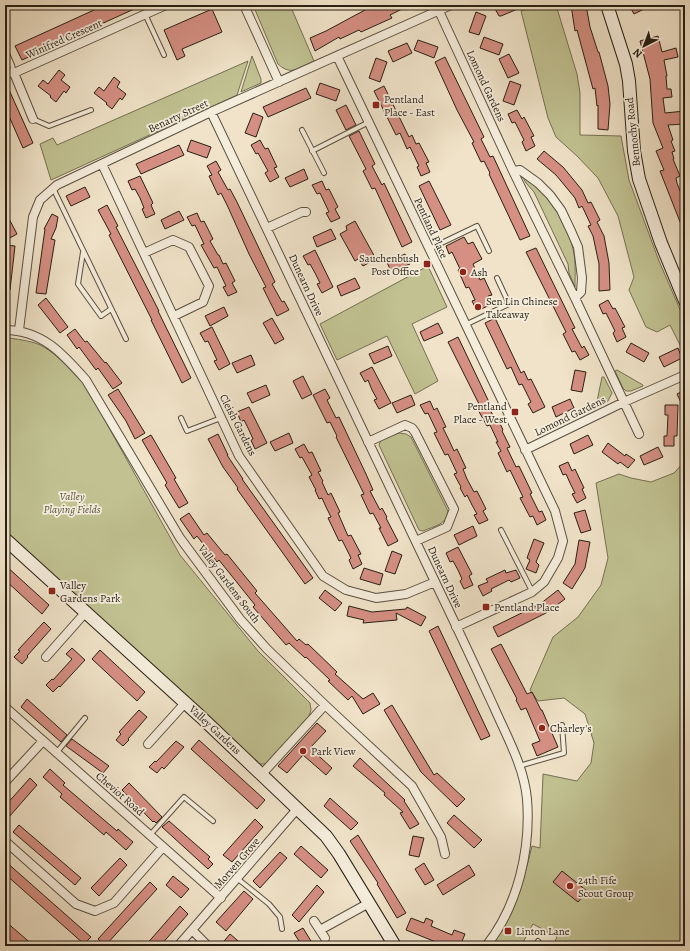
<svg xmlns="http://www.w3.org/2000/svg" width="690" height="951" font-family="Alegreya,serif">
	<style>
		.green { fill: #c1c191; stroke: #747052 }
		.building { fill: #d58f83; stroke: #281f14 }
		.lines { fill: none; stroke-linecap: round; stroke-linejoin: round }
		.lane-casing { stroke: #5a5041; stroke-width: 6 }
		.street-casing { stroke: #5a5041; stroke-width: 10 }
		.secondary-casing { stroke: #281f14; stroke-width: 14 }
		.lane { stroke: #f5eddc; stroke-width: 4 }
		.street { stroke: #f5eddc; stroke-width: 8 }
		.secondary { stroke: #f5eddc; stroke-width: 12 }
		.poi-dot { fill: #8f2418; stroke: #f5eddc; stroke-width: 1.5 }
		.labels { text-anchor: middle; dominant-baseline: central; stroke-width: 3.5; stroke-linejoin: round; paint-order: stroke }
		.street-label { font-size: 11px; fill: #281f14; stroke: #f5eddc }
		.poi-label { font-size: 11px; fill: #281f14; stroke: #f5eddc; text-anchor: start }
		.park-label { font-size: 11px; font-style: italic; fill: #56503a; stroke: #f5eddc }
	</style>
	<rect width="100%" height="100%" fill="#f0e3c9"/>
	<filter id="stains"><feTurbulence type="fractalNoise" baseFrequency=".005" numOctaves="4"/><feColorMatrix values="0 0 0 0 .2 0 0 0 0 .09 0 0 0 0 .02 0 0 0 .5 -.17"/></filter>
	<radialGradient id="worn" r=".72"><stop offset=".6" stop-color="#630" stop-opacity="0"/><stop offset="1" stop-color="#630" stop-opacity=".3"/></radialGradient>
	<path class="green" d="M253,5H290L314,61C300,67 292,77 278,64Z
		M536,5H556L577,74L580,93V135L621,136L629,180L659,261L685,321V355L670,325L657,332L646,327L629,290L634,277L618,216L598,178L577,156L556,137L548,118L521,11Z
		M252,56L261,79V83L241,92Z
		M248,61L237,95L51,180L40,144L53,138L57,145Z
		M522,176C546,189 567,223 573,249C576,261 575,274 575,287L569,273L568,264L534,192L526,183Z
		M428,266L447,307L412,324L438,381L415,394L387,336L337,360L320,324Z
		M10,338C21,340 34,341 44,347C59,356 72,371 84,383L180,555L258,651L310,703L311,710L309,716L266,764H256L193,701L91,611L5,532V339Z
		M617,370L643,385V386L631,391H626L623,388L615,371Z
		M602,377H604L612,393L608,401L598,406H596Z
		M399,433L406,434L411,437L448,511C447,525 434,526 423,531L419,530L379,445L381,440Z
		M685,461V946H553L557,937L533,924L521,946H491C514,914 523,883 532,846L540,848L543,774L577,781L591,763L594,743L585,714L564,698L538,701L530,690L553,637L578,617L601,585L608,558L596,483L619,474L631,478L651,482L674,473Z"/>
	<path class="building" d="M105,5H143L22,60L15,46Z
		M379,5H410L390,15L392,18L361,32L359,30L340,39L339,37L315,51L310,38L326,31L365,10Z
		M499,5H527L501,16H499L494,7Z
		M571,5H586L590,27L598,52H599L608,86L610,104L608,130L598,129V105L597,106L595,88L593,89L577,30L575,31Z
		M629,5H652L634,14Z
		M212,9L222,32L182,49L185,56L177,60L164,30Z
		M476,12L486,16L479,35L469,32Z
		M658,36L662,52L676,48L678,57L664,60L667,76H666L667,89H671L672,97L663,98L665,113L685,111V124L668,125L673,140L671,141L675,151L672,152L674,159H673L680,176L676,178L677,183L685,204L684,232L660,171L664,170L656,151L663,148L653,123L650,79L640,41Z
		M484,37L503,44L499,55L480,48Z
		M418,40L438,47L434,58L414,50Z
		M407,43L412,53L393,62L388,51Z
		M509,54L519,73L508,78L499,59Z
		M445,57L484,137L481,139L490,157L493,156L530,236L520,240L489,174L490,173L484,161L481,162L472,143L474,142L457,110L435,62Z
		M376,58L387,62L380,82L369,78Z
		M59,70L65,75L61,80L70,87L66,93L64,91L56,102L50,97L51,96L38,86L43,80L48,84Z
		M114,77L120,82L117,87L126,94L122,100L120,98L112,109L106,104L107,103L94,93L99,87L104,91Z
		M5,81L33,143L23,148L5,107Z
		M510,81L521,85L514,105L503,101Z
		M320,83L340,90L336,101L316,94Z
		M384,86L409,137L412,135L416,144L419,143L429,162L426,163L430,172L421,176L417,167L419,166L410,147L407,149L400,133L396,135L374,91Z
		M306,88L311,98L268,117L263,107Z
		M346,105L356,125L346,130L336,110Z
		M517,110L522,119L524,117L534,136L531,137L535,146L526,151L522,142L524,140L515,122L512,123L508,114Z
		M253,113L263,117L256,137L245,133Z
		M359,131L375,164L372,166L382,185L384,183L412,242L402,247L375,188L372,189L363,171L366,169L349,136Z
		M191,140L211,147L207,158L187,151Z
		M260,140L265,149L268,148L277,167L274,168L279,177L270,182L265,173L268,171L258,153L256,154L251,145Z
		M179,145L184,155L141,174L136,164Z
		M544,151L563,167L582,190L588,203L591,202L600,220L597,222L604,236L609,263L610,290L599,291V264L593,236L588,226L591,225L582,206L579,208L575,198L556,175L537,159Z
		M216,161L221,170L218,172L228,190L230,189L237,202L275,282L272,284L282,302L284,301L289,310L277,316L263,288L266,287L249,254L228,207L221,193L218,195L209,176L212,175L207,166Z
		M304,169L308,179L290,187L285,178Z
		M140,176L153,203L151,205L155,214L146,218L142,209L144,208L140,198L135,189L132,190L128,181Z
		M322,181L326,190L329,189L338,207L335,209L340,218L331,222L326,213L329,212L320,193L317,194L312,185Z
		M429,181L451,225L440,230L419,186Z
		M85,187L90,197L71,206L66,196Z
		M107,205L118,226L116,227L159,311H158L191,378L182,383L151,320H152L109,235L111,234L98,210Z
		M5,211L17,234L8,239L5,233Z
		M179,211L184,220L165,229L161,220Z
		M197,213L201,222L204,221L213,239L210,241L218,255H219L223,264L226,263L235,281L232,283L237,292L228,296L223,287L226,286L217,267L214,268L201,245L204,244L195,225L192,226L187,217Z
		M52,214L58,217L56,228L51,239L55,240L46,294L36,293L45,229H44Z
		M355,221L376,259L363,266L358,259L355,261L340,234L347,230L346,226Z
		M331,229L336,239L317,247L313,237Z
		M464,237L468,244L473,242L482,259L473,264L480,280L484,278L492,295L488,296L492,304L477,311L472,301L475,300L469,287L466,288L458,270L460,269L452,252L449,254L446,246Z
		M5,245L15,246L10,290L5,289Z
		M536,248L575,328L572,329L582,348L584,346L589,355L580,360L575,351L572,352L563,334L566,332L526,252Z
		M315,250L333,287L322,293L317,284L320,283L315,273L310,264L308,265L303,256Z
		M405,254L410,264L391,272L387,262Z
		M355,278L360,288L341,296L337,286Z
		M46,298L68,327L60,333L38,305Z
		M608,300L613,309L615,308L625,327L622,328L626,337L617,342L613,333L615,331L606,313L603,314L599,305Z
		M224,307L228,316L210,326L205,316Z
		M272,318L284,339L275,344L263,323Z
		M495,318L521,373L524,371L528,380L531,379L545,407L533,413L528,404L531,402L522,384L519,385L511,367L507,369L485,323Z
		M438,323L443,333L424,341L420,332Z
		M212,327L230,364L219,370L214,361L217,360L208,341L205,342L200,333Z
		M75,329L85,342L87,341L105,363L106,362L122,383L113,389L98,368L96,370L79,347L77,349L67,335Z
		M458,337L489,402L487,403L496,422L499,421L503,430L502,431L510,447L507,448L516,467L519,466L532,493L530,494L539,512L542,511L546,520L537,525L533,516L530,517L520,498L523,497L510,470L507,472L498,453L501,451L496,442H498L490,425L487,426L477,408L480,406L448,342Z
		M631,343L649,353L644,362L626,352Z
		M388,346L392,356L374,364L369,354Z
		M678,348L682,358L664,367L659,357Z
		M251,355L255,365L237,373L232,363Z
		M372,367L391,403L379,409L374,400L377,399L372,390L368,380L365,382L360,373Z
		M575,370L586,372L582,392L571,390Z
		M303,376L312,394L302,399L293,381Z
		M266,385L270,395L252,403L247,393Z
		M118,389L145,433L135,439L126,421L108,395Z
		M325,389L330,398L327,400L336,418L339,417L366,474L373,490L370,491L380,510L382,508L387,517L386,518L398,541L388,546L379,528H381L373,513L370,514L361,495L364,494L336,437L337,436L330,422L327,423L313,395Z
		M685,390V411L677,394Z
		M411,395L415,405L397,413L392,403Z
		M570,399L574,408L556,417L552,407Z
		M430,401L434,410L437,408L446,427L443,428L448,438L454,451L457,449L466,468L463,469L467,479L474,492L477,491L486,509L483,511L488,520L479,524L474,515L477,514L472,505L467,495L465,497L460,488L461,487L454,474L457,473L448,454L445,455L434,433L437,432L428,413L425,414L420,405Z
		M665,405H678L677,436H674V446H664V436H667L668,415H665Z
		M249,407L267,443L255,449L251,440L253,439L249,430L244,420L241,422L237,412Z
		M289,433L293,443L275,451L270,442Z
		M218,434L228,455H227L243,479H242L313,578L305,584L237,489L238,488L223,467L208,439Z
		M151,435L176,478L174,479L188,503L179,508L165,485L167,483L142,440Z
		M588,435L593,445L574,454L570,444Z
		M608,443L625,456L626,454L635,460L628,468L620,462L618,464L602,452Z
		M304,444L309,453L312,452L321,471L318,472L323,481L322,482L328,495L331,493L340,512L338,513L348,536L351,535L361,554L358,555L362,564L353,569L349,560L351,558L342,540L339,541L328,518L331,517L326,507L322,498L319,499L315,490H316L309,477L312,475L302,457L300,458L295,449Z
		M658,447L663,457L644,465L640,456Z
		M568,462L572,471L575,469L584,488L582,489L586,498L577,503L572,494L575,493L570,483L566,474L563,475L559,466Z
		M585,510L591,530L581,533L574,513Z
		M189,513L204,535L207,533L225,555L227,554L257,591L255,593L297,641L299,639L306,645L308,644L337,672L335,674L363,699L373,693L380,704L363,714L352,696L348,700L328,681L330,680L306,657L305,658L289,643L286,645L253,607L255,605L219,560L217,562L197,536L194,539L180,519Z
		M473,526L477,536L459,545L454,535Z
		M534,539L544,543L536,562L539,565L536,573L526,569L530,560L527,558Z
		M579,540L590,542L585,568L572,589L563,583L575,564Z
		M458,547L472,574L469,576L473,585L464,589L460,581L462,579L458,570L453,561L450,562L446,553Z
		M392,551L402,555L395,574L385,571Z
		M5,565L49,605L42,614L5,580Z
		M364,568L383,574L380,585L360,579Z
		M505,570L506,573L516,570L520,578L511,582L509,580L491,589L492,591L483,596L478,586L488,582L486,579Z
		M325,590L342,603L335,611L319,598Z
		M558,590L565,599L546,613L498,637L493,627L540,604Z
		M349,606L372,612L406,609L407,607L426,617L421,626L396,613L397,620L363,623L364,620L347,616Z
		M44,622L51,629L27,656L28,657L22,664L14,657L20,651L18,650Z
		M438,626L490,736L481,740L429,631Z
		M501,644L527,694L532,692L541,710H542L558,747L537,756L532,744L540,741L526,708L521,710L516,700L517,699L491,649Z
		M72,648L85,660L60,687L59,686L53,692L46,685L52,679L53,680L72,659L66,654Z
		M100,650L145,692L137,701L92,659Z
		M27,699L67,735L61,742L21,707Z
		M392,705L434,775L437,773L465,799L457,807L421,772L384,710Z
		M139,710L147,717L128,739L129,740L123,746L116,740L121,734L119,732Z
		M317,723L326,731L310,748L332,768L326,775L303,755L287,773L278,766Z
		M72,739L109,766L103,773L66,746Z
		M199,740L265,800L257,809L191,749Z
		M176,741L184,747L164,769L162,767L157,773L149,767L155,761L156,762Z
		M360,758L405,800L404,801L419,824L410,829L400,813L403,812L384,795L385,793L353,766Z
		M50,769L65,783L63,785L117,831L118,829L133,842L126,850L106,832L104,835L60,797L62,794L43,777Z
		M30,778L37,785L9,817L5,813V806Z
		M129,783L162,817L156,823L154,821L153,822L122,790Z
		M330,798L358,823L351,830L324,806Z
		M454,815L482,840L474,848L447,823Z
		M255,819L263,827L232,862L223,855Z
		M169,821L210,857L208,859L213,864L208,869L162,827Z
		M19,825L81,878L75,885L13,832Z
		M358,835L406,913L397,918L377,884L378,883L350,841Z
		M413,836L424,838L419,857L409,855Z
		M301,846L328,870L321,878L294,854Z
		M280,852L287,858L260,888L253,881Z
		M120,858L127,865L99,896L91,888Z
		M5,861L91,937L84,944L5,874Z
		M424,863L434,880L425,885L415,869Z
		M469,865L475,875L443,895L437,885Z
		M562,871L587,891L578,902L553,882Z
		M173,876L189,889L181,898L166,885Z
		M150,882L157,889L105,946L98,939Z
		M317,885L324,892L299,922L292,915Z
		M244,891L253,899L226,931L216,922Z
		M180,906L188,914L160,946H145Z
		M411,918L424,923L426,918L433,921L431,926L452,935L454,930L465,934L460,946H446L406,930Z
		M5,921L34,946H14L5,938Z
		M303,928L314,946H302L294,933Z
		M230,934L244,946H220Z"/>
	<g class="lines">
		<defs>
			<path id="lane" d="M145,14L164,55
				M5,49L12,65L14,73
				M33,119L49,126L91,110
				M302,130L324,173
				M312,151L369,122
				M53,188L126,339
				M429,249L477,226L489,251
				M83,252L78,284L101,316L111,309
				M465,325L509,304L497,278
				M181,418L187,431L221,418
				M501,530L532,591
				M57,752L85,718
				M519,766L564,753L562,725
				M150,835L184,797L213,821
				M238,879L269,904L280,917L282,929
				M535,946L538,941"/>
			<path id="street" d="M244,5L279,82
				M439,11L513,171L575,298L639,434
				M337,56L555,511L563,541L558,558L544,582L532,592L456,627
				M5,72L14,73L166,5
				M14,73L33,119
				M211,112C287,271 363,430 438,588C457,627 475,666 493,705C506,735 524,766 527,799C531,849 518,906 486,946
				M102,164L239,456L323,576L346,590L376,598L406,594L435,582
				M513,171L520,170L538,183L550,195L561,210L571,231L578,247L582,278L581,292L575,298
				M267,228L302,212H306
				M144,253L173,240L189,247L209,286L203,302L174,316
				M5,330C42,330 63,354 86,380L180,538L240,619L267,649L325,705L412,786L441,837L445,854
				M19,330L33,217L40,200L57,185L211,112L451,5
				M368,442L405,425L412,428L415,432L454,509L447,527L416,541
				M525,450L624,402L685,375
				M46,657L85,613
				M5,707L221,898
				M148,744L185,703
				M262,774L325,705
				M5,782L43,741
				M5,841L76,904L95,911L114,903L163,847
				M314,921L325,938
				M192,930L208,946
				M320,930L369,903
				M178,946L298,808"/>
			<path id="secondary" d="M607,5L626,64L629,81L634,151L639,179L661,243L685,301
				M5,539L201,717L326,836L339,854L395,946"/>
		</defs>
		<use href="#lane" class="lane-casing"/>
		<use href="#street" class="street-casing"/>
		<use href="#secondary" class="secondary-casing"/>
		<use href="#lane" class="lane"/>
		<use href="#street" class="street"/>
		<use href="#secondary" class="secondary"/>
	</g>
	<g class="poi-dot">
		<rect x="372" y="101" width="8" height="8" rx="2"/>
		<rect x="423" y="260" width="8" height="8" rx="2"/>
		<circle cx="463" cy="272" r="4"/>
		<circle cx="478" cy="307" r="4"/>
		<rect x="511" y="408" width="8" height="8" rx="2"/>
		<rect x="48" y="587" width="8" height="8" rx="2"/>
		<rect x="482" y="603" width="8" height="8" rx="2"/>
		<circle cx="542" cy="728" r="4"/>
		<circle cx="303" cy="751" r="4"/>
		<circle cx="570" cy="886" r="4"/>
		<rect x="504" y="927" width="8" height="8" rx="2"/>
	</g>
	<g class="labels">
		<g class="street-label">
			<text transform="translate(64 39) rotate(-24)">Winifred Crescent</text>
			<text transform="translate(486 86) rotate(65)">Lomond Gardens</text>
			<text transform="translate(178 116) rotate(-25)">Benarty Street</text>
			<text transform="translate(633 132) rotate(-96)">Bennochy Road</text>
			<text transform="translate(431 228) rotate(65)">Pentland Place</text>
			<text transform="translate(306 285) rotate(65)">Dunearn Drive</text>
			<text transform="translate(570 416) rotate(-26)">Lomond Gardens</text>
			<text transform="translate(238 425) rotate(63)">Cleish Gardens</text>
			<text transform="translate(445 577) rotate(65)">Dunearn Drive</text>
			<text transform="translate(229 584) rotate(53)">Valley Gardens South</text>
			<text transform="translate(215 730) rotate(43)">Valley Gardens</text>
			<text transform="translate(120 794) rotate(41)">Cheviot Road</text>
			<text transform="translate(237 863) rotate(-49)">Morven Grove</text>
		</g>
		<g class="poi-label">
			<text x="384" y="99">Pentland<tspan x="384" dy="13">Place - East</tspan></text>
			<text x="419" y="258" text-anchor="end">Sauchenbush<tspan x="419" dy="13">Post Office</tspan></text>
			<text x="471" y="272">Ash</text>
			<text x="486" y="301">Sen Lin Chinese<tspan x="486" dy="13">Takeaway</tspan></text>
			<text x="507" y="406" text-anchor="end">Pentland<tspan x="507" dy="13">Place - West</tspan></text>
			<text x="60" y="585">Valley<tspan x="60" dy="13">Gardens Park</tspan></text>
			<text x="494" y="607">Pentland Place</text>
			<text x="550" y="728">Charley's</text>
			<text x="311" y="751">Park View</text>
			<text x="578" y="880">24th Fife<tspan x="578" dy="13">Scout Group</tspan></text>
			<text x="516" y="931">Linton Lane</text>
		</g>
		<g class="park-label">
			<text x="72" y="496">Valley<tspan x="72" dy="13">Playing Fields</tspan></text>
		</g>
	</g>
	<rect width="690" height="951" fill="none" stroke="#f0e3c9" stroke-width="20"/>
	<rect x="6" y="6" width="678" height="939" fill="none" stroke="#281f14" stroke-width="2"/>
	<rect x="10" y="10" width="670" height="931" fill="none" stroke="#281f14"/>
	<g transform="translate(644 46) rotate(222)" stroke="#f5eddc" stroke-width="3" paint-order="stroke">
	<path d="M0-3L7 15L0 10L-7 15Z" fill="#281f14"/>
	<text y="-6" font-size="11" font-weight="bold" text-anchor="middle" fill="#281f14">N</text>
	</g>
	<rect width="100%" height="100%" filter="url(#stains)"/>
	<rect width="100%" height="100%" fill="url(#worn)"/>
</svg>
